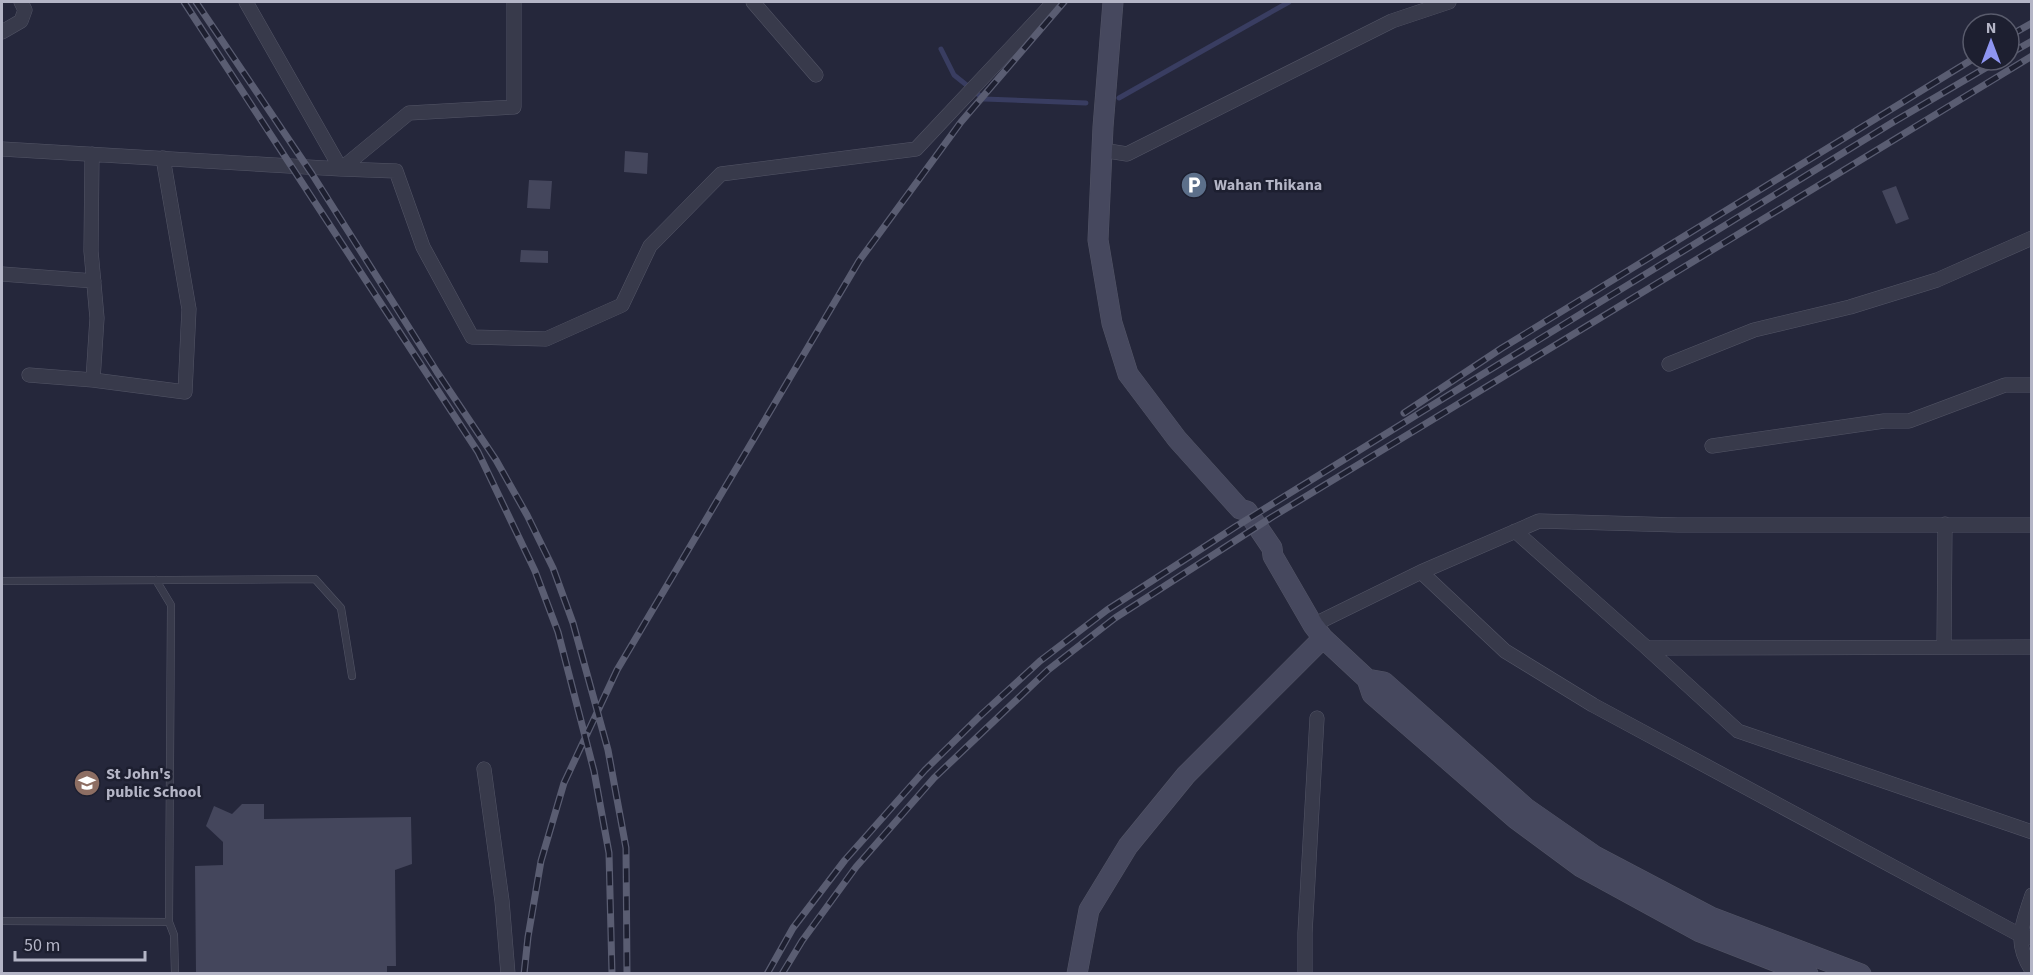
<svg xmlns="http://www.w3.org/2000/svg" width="2033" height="975" font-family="'Source Sans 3',sans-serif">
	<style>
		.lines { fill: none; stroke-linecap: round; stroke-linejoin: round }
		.stream { stroke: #393d61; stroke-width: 5 }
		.building { fill: #44465c }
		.lane-casing { stroke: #535566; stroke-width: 8 }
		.street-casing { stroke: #535566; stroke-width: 15 }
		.secondary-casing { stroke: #535566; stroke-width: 21 }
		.lane { stroke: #383a4b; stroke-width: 7 }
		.street { stroke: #383a4b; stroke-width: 14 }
		.secondary { stroke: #46485e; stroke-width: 20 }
		.rail-casing { stroke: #5a5d72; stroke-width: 7 }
		.rail { stroke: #1d1f30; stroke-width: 4.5; stroke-dasharray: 14; stroke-linecap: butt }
		.labels { text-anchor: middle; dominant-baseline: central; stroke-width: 5; stroke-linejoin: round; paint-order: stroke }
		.poi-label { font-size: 16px; font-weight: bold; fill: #b4b5c6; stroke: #1d1f30; text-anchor: start }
	</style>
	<rect width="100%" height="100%" fill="#25273b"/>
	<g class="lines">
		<path class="stream" d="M941,49L954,75L984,99L1086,103
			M1119,98L1289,2"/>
	</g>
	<path class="building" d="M625,151L648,153L647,174L624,172Z
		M529,180L552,181L550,209L527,208Z
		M1896,186L1909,219L1896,224L1882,191Z
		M521,250L548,251V263L520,262Z
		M242,804H264V819L411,817L412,864L395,870L396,966H387V974H196L195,866L223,865V842L206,826L214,806L232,814Z"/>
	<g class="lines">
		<defs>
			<path id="lane" d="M156,580L171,605L169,922L174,935L175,974
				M2,581L315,579L341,608L352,676
				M2,921L169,922"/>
			<path id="street" d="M246,2L341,169
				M753,2L816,75
				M2,32L21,21L25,10L21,2
				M2,149L341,169L396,171L423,247L472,337L546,339L622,305L650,246L721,174L916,149L1054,2
				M1102,150L1127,154L1392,21L1449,2
				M92,154L91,251L97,318L93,380
				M341,169L409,113L514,107V2
				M2,274L94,281
				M1669,364L1754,330L1850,307L1937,280L2032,238
				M29,375L93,380L185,392L189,309L163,158
				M1712,446L1884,421H1909L2005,385H2032
				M1515,531L1647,648L2032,647
				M1421,572L1505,651L1593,705L2020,935L2032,938
				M1313,625L1421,572L1539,521L1678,525H2032
				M1944,647L1945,524
				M1647,648L1738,731L2032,832
				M484,769L502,901L508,974
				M2032,895C2022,926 2013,941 2032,971
				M1305,974V933L1317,718"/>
			<path id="secondary" d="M1113,2L1103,127L1098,240L1112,323L1128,374L1177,439L1240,509L1247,511L1272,548L1273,556L1313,625L1323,638L1367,679L1372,694L1516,819L1581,867L1700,932L1808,974
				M1367,679L1384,682L1526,808L1595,856L1711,917L1861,974
				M1077,974L1089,910L1128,846L1186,775L1323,638"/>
		</defs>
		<use href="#lane" class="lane-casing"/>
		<use href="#street" class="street-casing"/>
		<use href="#secondary" class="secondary-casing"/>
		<use href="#lane" class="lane"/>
		<use href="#street" class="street"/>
		<use href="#secondary" class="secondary"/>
		<defs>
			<path id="rail" d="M184,2L478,452L535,571L558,632L594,771L609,853L612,974
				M196,2L312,174L437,372L496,460L527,515L553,568L573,623L608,750L626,848L627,974
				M2009,36L2032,23
				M2009,54L2032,41
				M1404,413L1502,348L1973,59
				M524,974L528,937L541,861L564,783L617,670L859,261L961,122L1064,2
				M767,974L793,928L845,860L925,770L981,715L1040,661L1107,610L1235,527L1465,385L1890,124L1999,60
				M782,974L802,941L856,867L934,778L1048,670L1115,618L1272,517L2032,56"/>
		</defs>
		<use href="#rail" class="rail-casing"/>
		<use href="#rail" class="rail"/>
	</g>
	<defs>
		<symbol id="parking-disc" viewBox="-11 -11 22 22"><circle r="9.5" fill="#5c6f8a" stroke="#1d1f30"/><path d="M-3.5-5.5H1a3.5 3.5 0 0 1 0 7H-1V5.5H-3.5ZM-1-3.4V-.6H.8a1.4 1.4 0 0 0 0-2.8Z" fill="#fff"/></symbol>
		<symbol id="school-disc" viewBox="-11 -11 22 22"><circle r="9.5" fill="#8d6e63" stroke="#1d1f30"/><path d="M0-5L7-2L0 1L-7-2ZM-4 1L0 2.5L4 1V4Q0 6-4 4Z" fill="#fff"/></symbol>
	</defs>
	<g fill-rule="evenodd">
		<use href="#parking-disc" x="1179" y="170" width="30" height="30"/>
		<use href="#school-disc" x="72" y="768" width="30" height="30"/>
	</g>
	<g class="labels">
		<g class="poi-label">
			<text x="1214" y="185">Wahan Thikana</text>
			<text x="106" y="774">St John's<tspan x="106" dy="18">public School</tspan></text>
		</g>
	</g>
	<rect width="2033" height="975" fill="none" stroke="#b4b5c6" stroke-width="6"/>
	<g transform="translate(1991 42)"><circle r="28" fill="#1d1f30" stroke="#595b6c" stroke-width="1.5"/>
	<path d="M0-4.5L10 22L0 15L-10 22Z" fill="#8e95f1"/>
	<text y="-9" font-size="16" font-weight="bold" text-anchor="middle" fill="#b4b5c6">N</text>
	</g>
	<path d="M15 951v9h130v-9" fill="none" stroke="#b4b5c6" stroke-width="3"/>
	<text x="24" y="951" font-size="18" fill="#b4b5c6" stroke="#1d1f30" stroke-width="4.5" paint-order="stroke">50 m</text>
</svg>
